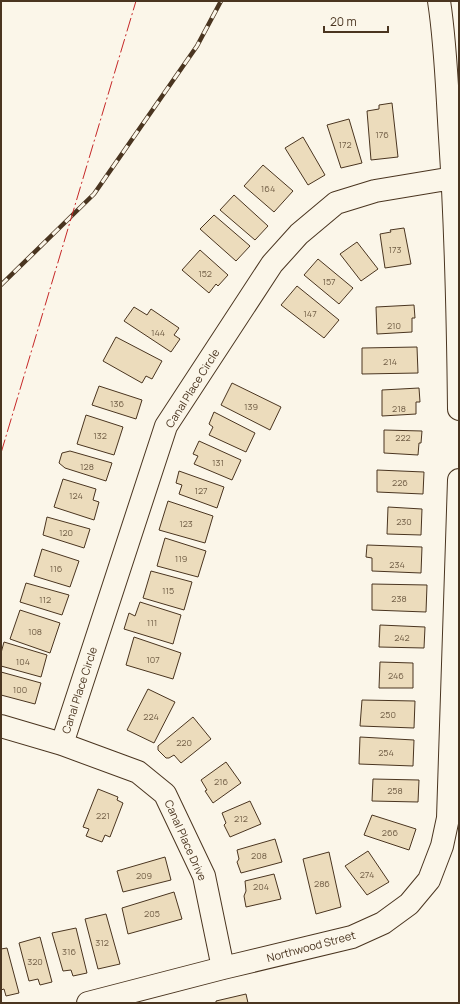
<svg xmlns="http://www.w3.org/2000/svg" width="460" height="1004" font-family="Manrope,sans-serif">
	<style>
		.building { fill: #ecdcbc; stroke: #4a3520 }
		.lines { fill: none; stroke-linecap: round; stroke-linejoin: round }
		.minor-casing { stroke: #4a3520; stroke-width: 24 }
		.minor { stroke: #fbf6e9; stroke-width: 22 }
		.rail-casing { stroke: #4a3520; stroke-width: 4.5 }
		.rail { stroke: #fbf6e9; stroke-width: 3; stroke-dasharray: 9; stroke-linecap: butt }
		.power { stroke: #c62828; stroke-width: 1; stroke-dasharray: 14 3 2 3; stroke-linecap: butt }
		.labels { text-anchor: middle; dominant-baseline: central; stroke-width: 3; stroke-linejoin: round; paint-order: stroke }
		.number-label { font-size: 9px; fill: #725f47 }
		.street-label { font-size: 11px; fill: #4a3520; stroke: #fbf6e9 }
	</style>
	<rect width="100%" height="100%" fill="#fbf6e9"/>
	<path class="building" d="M392,103L398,157L371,160L367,111L379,109V105Z
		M349,119L362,163L341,168L327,125Z
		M303,137L325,175L308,185L285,148Z
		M263,165L293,191L274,212L244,186Z
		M234,195L268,226L255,240L220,210Z
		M214,215L250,246L236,261L200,229Z
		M404,228L411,264L385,268L380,234L391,232L390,230Z
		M357,242L378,269L361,281L340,254Z
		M200,250L228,275L218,286L216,284L209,293L182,270Z
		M318,259L353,288L339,304L304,275Z
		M297,286L339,320L324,338L281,305Z
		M414,305L415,318H412V332L377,334L376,307Z
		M134,307L147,315L151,309L179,328L174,335L180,339L171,352L124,321Z
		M116,337L162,361L152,379L146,376L142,383L103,361Z
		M417,347L418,373L362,374V348Z
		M232,383L281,407L270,430L221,405Z
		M99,386L142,400L136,419L92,405Z
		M419,388L420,402H416V414L382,416V390Z
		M214,412L255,433L246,452L209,435L213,427L209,424Z
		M86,415L123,427L114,455L77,444Z
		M384,430L422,431L421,443H419L418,455L384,453Z
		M199,441L241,460L232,480L194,464L198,456L193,454Z
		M70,451L112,463L106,481L65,468L59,463L62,453Z
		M377,470L424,472L423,494L377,492Z
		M179,471L224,487L217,508L179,494L182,485L176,483Z
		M63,479L96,489L93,500L99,502L94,520L54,507Z
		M168,501L213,516L205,543L159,530Z
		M388,507L422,509L421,535L387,534Z
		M47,517L90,529L84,548L43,535Z
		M165,538L206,551L198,577L157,566Z
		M367,545L422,547L421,573L372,571V558L366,557Z
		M42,549L79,561L70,587L34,576Z
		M151,571L192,582L184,610L143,598Z
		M26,583L69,595L62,615L20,602Z
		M372,584L427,585L426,612L372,610Z
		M140,602L181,615L173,644L124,629L129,613L135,616Z
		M20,610L60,623L50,653L10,639Z
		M380,625L425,627L424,648L379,647Z
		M134,637L181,653L173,679L126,665Z
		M4,642L47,655L41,677L1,666V653Z
		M380,662L413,663V688H379Z
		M1,672L41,683L35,704L1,695Z
		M148,689L175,702L154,743L127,730Z
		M362,700L415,701L414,728L360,726Z
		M193,717L211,739L181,763L174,755L169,758H166L158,750V746Z
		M360,737L414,740L413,766L359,764Z
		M226,762L241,783L213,803L205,791L207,790L201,780Z
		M373,779L419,780L418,802L372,801Z
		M98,789L118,797L117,800L123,803L110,837L105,835L102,842L86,836L89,829L83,827Z
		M250,801L261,824L230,837L224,825L226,823L222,813Z
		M372,815L416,829L409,850L364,835Z
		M275,839L282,862L241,873L237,862L239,859L237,850Z
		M368,851L389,882L367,895L345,866Z
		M329,852L341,907L316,914L303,859Z
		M165,857L171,880L123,892L117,871Z
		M274,874L281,899L246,907L244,896L246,891L245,881Z
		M174,892L182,919L128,934L122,908Z
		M106,914L120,964L98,969L85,919Z
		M76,928L87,973L73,976L71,970L63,971L52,933Z
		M40,937L52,982L40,985L38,979L29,981L19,943Z
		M7,948L19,993L6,996L4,989L1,990V949Z
		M246,994L248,1003H216V1001Z"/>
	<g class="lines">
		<defs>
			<path id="minor" d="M439,1C446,46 447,91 450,137C456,227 458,318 459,409
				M1,726L62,744L138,772L165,794L204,876L223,968
				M62,744L166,426L272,264L299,234L336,203L375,191L453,178
				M88,1003L223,968L352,937L383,923L409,904L429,880L442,846L448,818L459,480"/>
		</defs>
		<use href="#minor" class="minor-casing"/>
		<use href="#minor" class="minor"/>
		<defs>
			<path id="rail" d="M1,285L94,194L197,46L221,1"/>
		</defs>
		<use href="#rail" class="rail-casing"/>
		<use href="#rail" class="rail"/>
		<path class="power" d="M1,453L136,1"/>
	</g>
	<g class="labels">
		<g class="number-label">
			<text x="382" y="134">176</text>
			<text x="345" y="144">172</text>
			<text x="268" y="188">164</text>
			<text x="395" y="249">173</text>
			<text x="205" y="273">152</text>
			<text x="329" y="281">157</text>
			<text x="310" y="313">147</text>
			<text x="394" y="325">210</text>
			<text x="158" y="332">144</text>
			<text x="390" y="361">214</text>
			<text x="117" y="403">136</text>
			<text x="251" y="406">139</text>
			<text x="399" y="408">218</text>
			<text x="100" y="435">132</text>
			<text x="403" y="437">222</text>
			<text x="218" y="462">131</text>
			<text x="87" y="466">128</text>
			<text x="400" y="482">226</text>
			<text x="201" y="490">127</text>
			<text x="76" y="495">124</text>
			<text x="404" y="521">230</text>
			<text x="186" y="523">123</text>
			<text x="66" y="532">120</text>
			<text x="181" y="558">119</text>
			<text x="397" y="564">234</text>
			<text x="56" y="568">116</text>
			<text x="168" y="590">115</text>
			<text x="399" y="598">238</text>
			<text x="45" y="599">112</text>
			<text x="152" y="622">111</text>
			<text x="35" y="631">108</text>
			<text x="402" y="637">242</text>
			<text x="153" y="659">107</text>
			<text x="23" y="661">104</text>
			<text x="396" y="675">246</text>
			<text x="20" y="689">100</text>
			<text x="388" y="714">250</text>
			<text x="151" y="716">224</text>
			<text x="184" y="742">220</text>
			<text x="386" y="752">254</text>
			<text x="221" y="781">216</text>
			<text x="395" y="790">258</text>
			<text x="103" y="815">221</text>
			<text x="241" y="818">212</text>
			<text x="390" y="832">266</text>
			<text x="259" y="855">208</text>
			<text x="367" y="874">274</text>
			<text x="144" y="875">209</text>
			<text x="322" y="883">286</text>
			<text x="261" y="886">204</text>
			<text x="152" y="913">205</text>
			<text x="102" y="942">312</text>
			<text x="69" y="951">316</text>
			<text x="35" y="961">320</text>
		</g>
		<g class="street-label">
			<text transform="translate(192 388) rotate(-58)">Canal Place Circle</text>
			<text transform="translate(79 690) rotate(-72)">Canal Place Circle</text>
			<text transform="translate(186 840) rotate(66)">Canal Place Drive</text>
			<text transform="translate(311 946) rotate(-15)">Northwood Street</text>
		</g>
	</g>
	<rect width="460" height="1004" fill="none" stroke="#4a3520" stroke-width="4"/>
	<path d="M324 26v6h64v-6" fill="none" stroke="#4a3520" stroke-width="2"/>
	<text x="330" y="26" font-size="12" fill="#4a3520" stroke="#fbf6e9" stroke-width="3" paint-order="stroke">20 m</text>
</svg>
